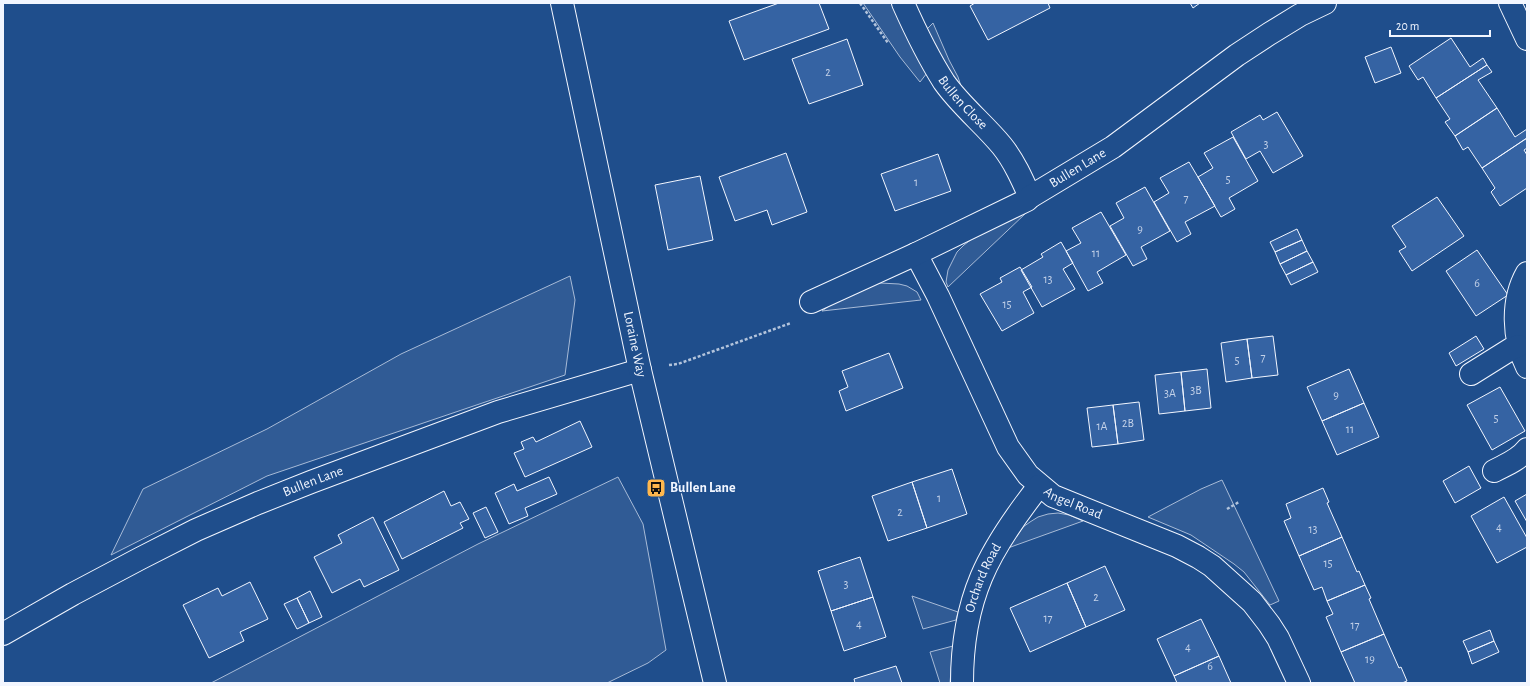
<svg xmlns="http://www.w3.org/2000/svg" width="1530" height="686" font-family="'Alegreya Sans',sans-serif">
	<style>
		.built { fill: #305b95; stroke: #a8bbd7 }
		.building { fill: #3563a3; stroke: #f2f6ff }
		.lines { fill: none; stroke-linecap: round; stroke-linejoin: round }
		.minor-casing { stroke: #f2f6ff; stroke-width: 24 }
		.major-casing { stroke: #f2f6ff; stroke-width: 24 }
		.path { stroke: #b3c4dc; stroke-width: 2.5; stroke-dasharray: 3 2; stroke-linecap: butt }
		.minor { stroke: #1f4e8c; stroke-width: 22 }
		.major { stroke: #1f4e8c; stroke-width: 22 }
		.labels { text-anchor: middle; dominant-baseline: central; stroke-width: 3; stroke-linejoin: round; paint-order: stroke }
		.number-label { font-size: 12px; fill: #c3d1e8 }
		.street-label { font-size: 14px; fill: #f2f6ff; stroke: #1f4e8c }
		.poi-label { font-size: 14px; font-weight: bold; fill: #f2f6ff; stroke: #1f4e8c; text-anchor: start }
	</style>
	<rect width="100%" height="100%" fill="#1f4e8c"/>
	<path class="built" d="M863,3H891L927,73L920,82L900,57Z
		M933,23L949,60L958,77L964,95L926,30Z
		M1024,210L1026,213L948,287L946,282L948,270L957,252L964,245L977,235Z
		M570,276L575,300L565,375L267,476L111,555L143,489L267,429L401,354Z
		M880,283L899,284L907,286L917,292L921,300L822,311L843,296L867,286Z
		M618,477L643,524L666,650L648,663L607,683H211L478,544Z
		M1222,480L1279,601L1270,605L1244,572L1234,564L1191,535L1148,517L1201,489Z
		M1058,513L1069,515L1083,521L1008,548L1023,527L1030,522L1038,517L1048,514Z
		M912,596L958,612L956,620L923,629Z
		M953,646L950,683H940L930,652Z"/>
	<path class="building" d="M779,3H819L829,29L744,60L729,21Z
		M975,3H1048L1050,8L988,40L970,6Z
		M1190,3H1200L1193,8Z
		M1451,38L1470,67L1483,58L1487,65L1436,98L1423,77L1418,80L1409,66Z
		M847,39L863,85L809,104L792,59Z
		M1391,47L1401,73L1375,83L1365,57Z
		M1487,65L1492,72L1478,80L1497,108L1455,136L1445,122L1450,119L1436,98Z
		M1497,108L1515,137L1527,129V138L1482,168L1468,147L1463,150L1455,136Z
		M1277,112L1303,156L1273,173L1260,151L1246,159L1231,132L1260,115L1263,120Z
		M1233,137L1258,181L1229,198L1235,209L1221,217L1198,177L1213,168L1204,153Z
		M1527,138V148L1524,150L1527,155V188L1500,206L1491,192L1495,188L1482,168Z
		M786,153L807,212L772,225L767,210L735,221L719,177Z
		M938,154L951,191L895,211L881,174Z
		M1189,162L1215,206L1185,222L1191,234L1177,242L1154,202L1169,193L1160,178Z
		M700,176L713,240L668,250L655,185Z
		M1145,187L1170,231L1141,247L1147,259L1133,266L1110,226L1124,218L1116,203Z
		M1437,197L1464,236L1412,271L1399,251L1406,247L1392,226Z
		M1101,212L1126,255L1097,272L1103,283L1088,291L1066,251L1081,243L1072,228Z
		M1297,229L1302,240L1275,252L1270,242Z
		M1302,240L1307,251L1280,264L1275,252Z
		M1061,242L1073,263L1063,269L1075,289L1042,307L1021,270L1043,257L1041,254Z
		M1477,250L1508,295L1476,316L1446,271Z
		M1307,251L1313,262L1286,275L1280,264Z
		M1313,262L1318,272L1291,285L1286,275Z
		M1020,267L1032,287L1023,292L1034,313L1002,331L980,294L1002,282L1000,278Z
		M1273,336L1278,375L1252,378L1247,339Z
		M1476,336L1484,349L1456,366L1449,353Z
		M1247,339L1252,378L1226,382L1221,343Z
		M889,353L903,388L846,411L839,391L848,387L842,371Z
		M1207,369L1211,408L1185,411L1181,372Z
		M1349,369L1364,403L1322,421L1307,387Z
		M1181,372L1185,411L1159,414L1155,375Z
		M1500,387L1525,431L1492,450L1467,405Z
		M1139,402L1144,440L1118,444L1113,405Z
		M1364,403L1379,437L1337,455L1322,421Z
		M1113,405L1118,444L1092,447L1087,408Z
		M580,421L592,447L525,477L514,453L524,449L521,442L533,437L536,442Z
		M1469,466L1481,488L1455,503L1443,481Z
		M952,469L967,514L927,528L912,482Z
		M549,477L557,494L525,508L528,516L509,524L495,493L514,484L517,491Z
		M912,482L927,528L888,541L872,496Z
		M1323,488L1329,502L1327,503L1342,537L1299,556L1284,521L1291,518L1286,504Z
		M444,491L451,506L460,502L469,519L460,523L463,528L402,559L384,522Z
		M1527,494V522L1515,501Z
		M1504,497L1527,538V547L1497,563L1471,516Z
		M486,507L498,532L485,538L473,513Z
		M373,517L399,570L364,587L360,579L332,593L314,557L342,543L338,535Z
		M1342,537L1357,572L1359,571L1365,585L1327,601L1322,587L1314,590L1299,556Z
		M860,557L873,597L831,611L818,571Z
		M1105,566L1125,610L1086,627L1067,583Z
		M250,582L268,619L240,632L244,641L209,658L183,605L218,588L222,596Z
		M1067,583L1086,627L1030,652L1010,608Z
		M1365,585L1371,598L1369,599L1384,634L1341,652L1326,617L1333,614L1327,601Z
		M310,591L322,617L309,623L297,598Z
		M873,597L886,637L844,651L831,611Z
		M297,598L309,623L297,629L284,604Z
		M1201,619L1219,656L1174,676L1157,639Z
		M1490,630L1494,641L1468,652L1463,641Z
		M1384,634L1399,668L1401,667L1407,681L1402,683H1355L1341,652Z
		M1494,641L1499,652L1472,664L1468,652Z
		M1219,656L1231,683H1177L1174,676Z
		M896,666L902,683H855L854,679Z"/>
	<g class="lines">
		<defs>
			<g id="minor">
				<path id="s1" d="M903,3C915,30 928,57 944,82C961,106 984,124 1002,146C1014,161 1022,179 1030,197"/>
				<path id="s2" d="M916,254L938,296L1008,447L1028,475L1053,496L1177,546L1198,557L1212,566L1252,602L1269,624L1278,638L1299,683"/>
				<path d="M1527,273C1511,301 1513,339 1527,367"/>
				<path id="s3" d="M811,302L916,254L1027,200L1030,197L1113,147L1237,55L1269,34L1300,15L1325,3"/>
				<path d="M1471,374L1511,349L1518,346"/>
				<path d="M1494,471C1505,465 1519,460 1527,449"/>
				<path id="s4" d="M3,634L73,594L141,558L196,530L258,503L311,482L498,412L640,370"/>
				<path id="s5" d="M962,683C962,598 988,551 1039,486"/>
			</g>
			<g id="major">
				<path id="s6" d="M562,3L640,370L715,683"/>
				<path d="M1510,3L1527,39"/>
			</g>
		</defs>
		<use href="#minor" class="minor-casing"/>
		<use href="#major" class="major-casing"/>
		<path class="path" d="M860,3L888,43
			M669,365L678,364L791,323
			M1227,509L1239,502"/>
		<use href="#minor" class="minor"/>
		<use href="#major" class="major"/>
	</g>
	<defs>
		<symbol id="bus-square" viewBox="-11 -11 22 22"><rect x="-9" y="-9" width="18" height="18" rx="4" fill="#ffb74d" stroke="#1f4e8c"/><path d="M-5-6H5V4H4V6H2V4H-2V6H-4V4H-5ZM-3.5-4V0h7V-4ZM-3.5 1.2v1.5H-2V1.2ZM2 1.2v1.5H3.5V1.2Z" fill="#111"/></symbol>
	</defs>
	<g fill-rule="evenodd">
		<use href="#bus-square" x="645" y="477" width="22" height="22"/>
	</g>
	<g class="labels">
		<g class="number-label">
			<text x="828" y="72">2</text>
			<text x="1266" y="144">3</text>
			<text x="1228" y="179">5</text>
			<text x="916" y="182">1</text>
			<text x="1186" y="198">7</text>
			<text x="1140" y="229">9</text>
			<text x="1096" y="253">11</text>
			<text x="1048" y="279">13</text>
			<text x="1477" y="283">6</text>
			<text x="1007" y="304">15</text>
			<text x="1263" y="357">7</text>
			<text x="1237" y="360">5</text>
			<text x="1196" y="390">3B</text>
			<text x="1170" y="393">3A</text>
			<text x="1336" y="395">9</text>
			<text x="1496" y="418">5</text>
			<text x="1128" y="423">2B</text>
			<text x="1102" y="426">1A</text>
			<text x="1350" y="429">11</text>
			<text x="939" y="498">1</text>
			<text x="900" y="512">2</text>
			<text x="1499" y="527">4</text>
			<text x="1313" y="529">13</text>
			<text x="1328" y="563">15</text>
			<text x="846" y="584">3</text>
			<text x="1096" y="597">2</text>
			<text x="1048" y="618">17</text>
			<text x="859" y="624">4</text>
			<text x="1355" y="625">17</text>
			<text x="1188" y="647">4</text>
			<text x="1370" y="659">19</text>
			<text x="1210" y="666">6</text>
		</g>
		<g class="street-label">
			<text stroke="none"><textPath href="#s1" startOffset="117">Bullen Close</textPath></text>
			<text stroke="none"><textPath href="#s3" startOffset="299">Bullen Lane</textPath></text>
			<text stroke="none"><textPath href="#s6" startOffset="349">Loraine Way</textPath></text>
			<text stroke="none"><textPath href="#s4" startOffset="346">Bullen Lane</textPath></text>
			<text stroke="none"><textPath href="#s2" startOffset="302">Angel Road</textPath></text>
			<text stroke="none"><textPath href="#s5" startOffset="108">Orchard Road</textPath></text>
		</g>
		<g class="poi-label">
			<text x="670" y="488">Bullen Lane</text>
		</g>
	</g>
	<rect width="1530" height="686" fill="none" stroke="#f2f6ff" stroke-width="8"/>
	<path d="M1390 30v6h100v-6" fill="none" stroke="#f2f6ff" stroke-width="2"/>
	<text x="1396" y="30" font-size="12" fill="#f2f6ff" stroke="#1f4e8c" stroke-width="3" paint-order="stroke">20 m</text>
</svg>
